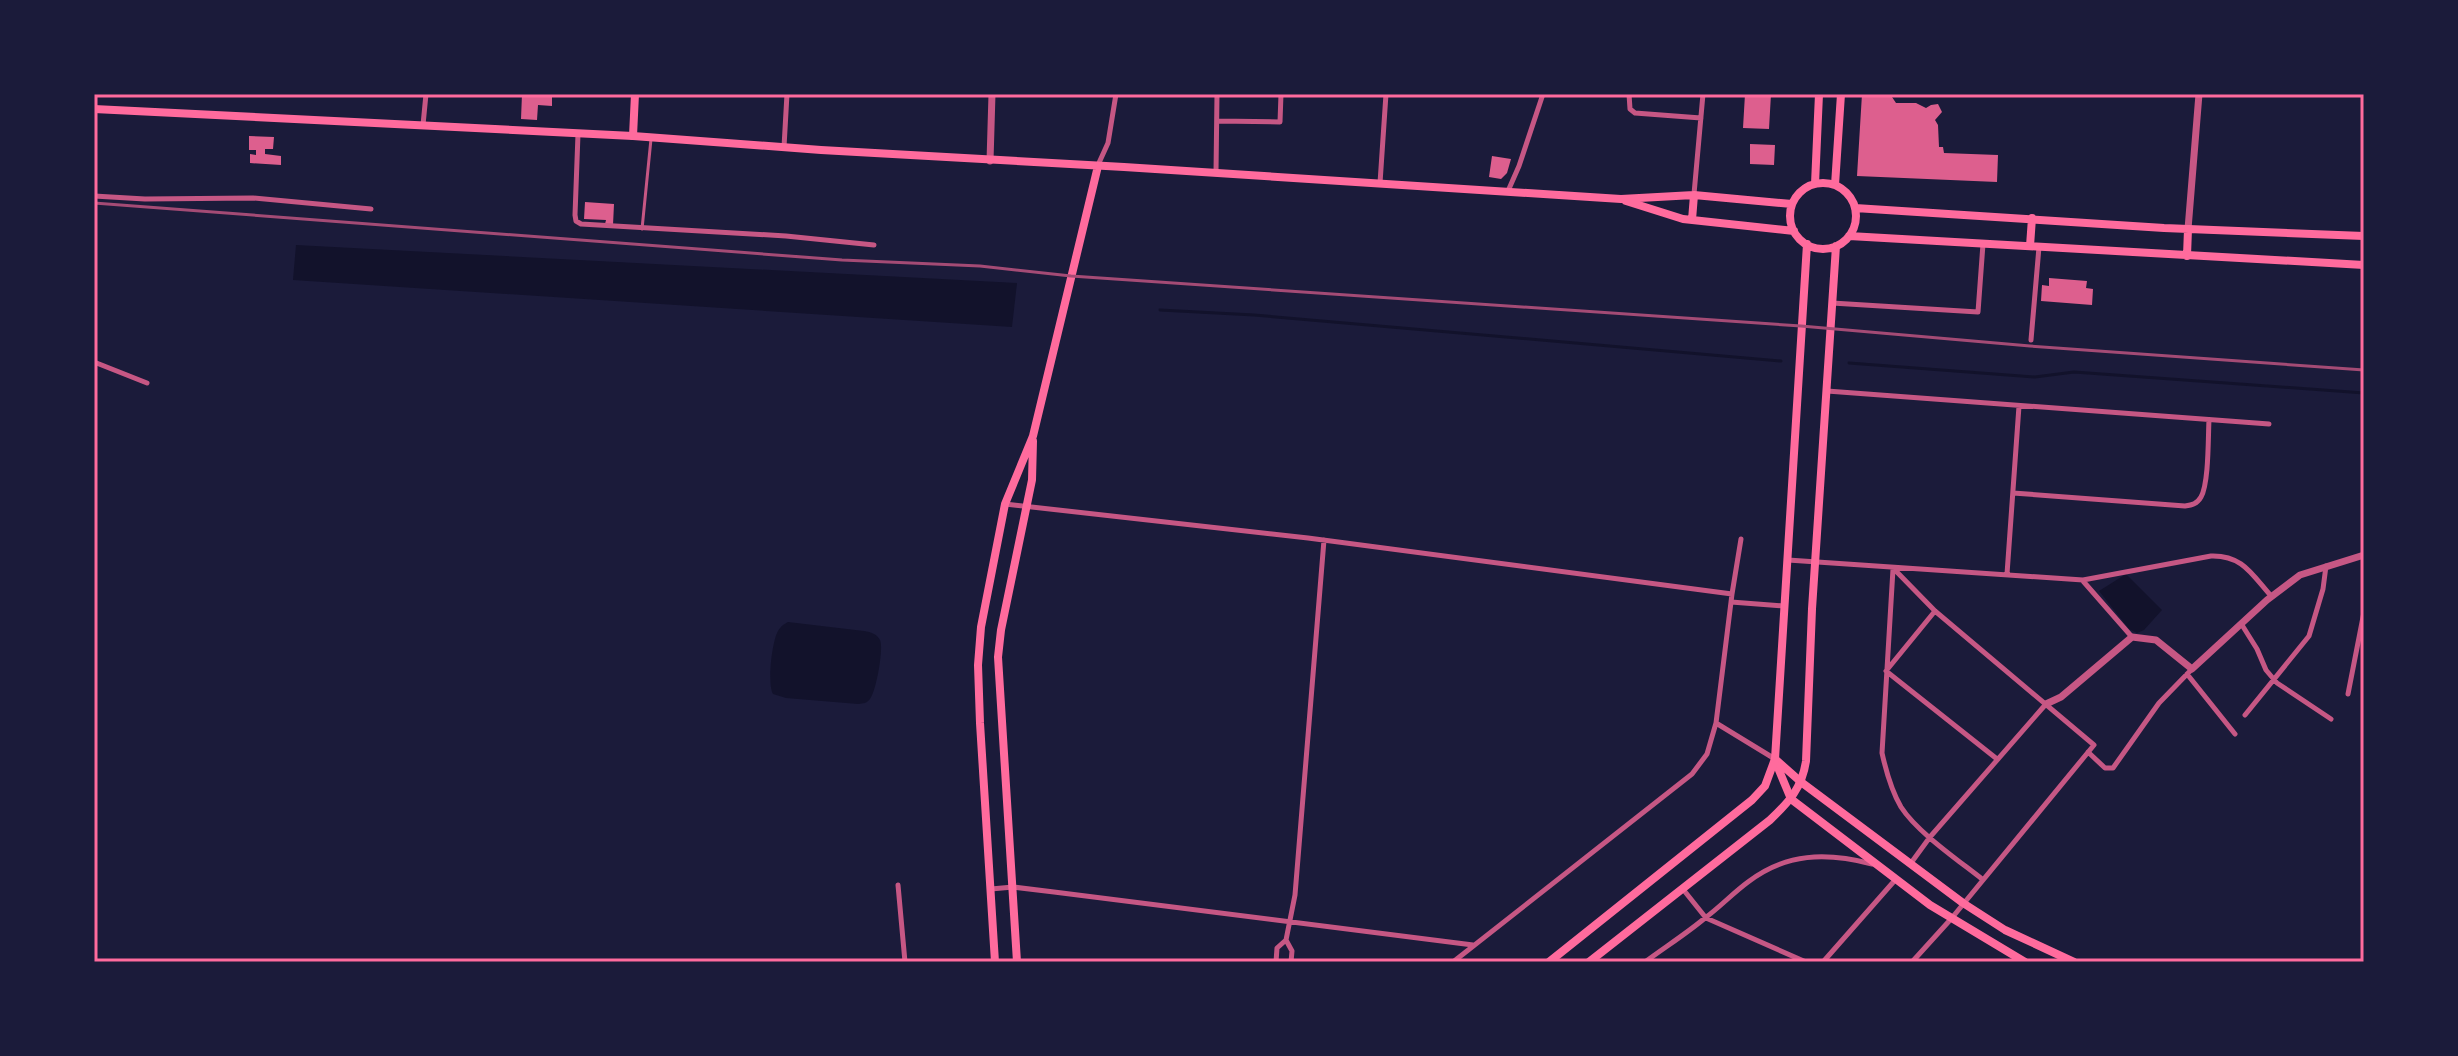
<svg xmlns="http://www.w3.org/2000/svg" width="2458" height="1056" font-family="Cabin,sans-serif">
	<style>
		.water { fill: #12122b }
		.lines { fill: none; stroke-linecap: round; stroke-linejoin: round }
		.stream { stroke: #12122b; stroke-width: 3 }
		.building { fill: #dd5f8e }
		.service { stroke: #c65784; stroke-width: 3 }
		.minor { stroke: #c65784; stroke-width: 5 }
		.tertiary { stroke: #c65784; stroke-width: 7 }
		.secondary { stroke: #ff6b9d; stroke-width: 8 }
		.primary { stroke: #ff6b9d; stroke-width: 8 }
		.rail { stroke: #a44b75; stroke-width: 3 }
		.neatline { fill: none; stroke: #ff6b9d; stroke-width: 3 }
	</style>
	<rect width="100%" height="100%" fill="#1b1b3a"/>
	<path class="water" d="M296,245L1017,283L1012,327L293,280Z
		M2126,574L2162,610L2144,630L2137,633L2129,629L2099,591Z
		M788,622L864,631C871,632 877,634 880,640C884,648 876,692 870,699C866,704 864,703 858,704L786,698L773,694C767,684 772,641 778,631C781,626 783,625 788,622Z"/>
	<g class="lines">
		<path class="stream" d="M1160,310L1254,315L1781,361
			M1849,363L2035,377L2074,372L2364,393"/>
	</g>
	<path class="building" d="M522,94H552V106L538,105L537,120L521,119Z
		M1745,94H1771L1769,129L1743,128Z
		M1862,94H1890L1896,103H1916L1926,108L1931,105L1938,104L1942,112L1935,120L1938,125L1939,147H1943L1944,153L1998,155L1997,182L1857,176Z
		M249,136L274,137L273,149H265V154L281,156V165L250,163V154L256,155V150H249Z
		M1750,144L1775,145L1774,165L1750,164Z
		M1492,156L1511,159L1507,173L1501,179L1489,177Z
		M585,202L614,204L613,225L605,224L606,220L584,219Z
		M2049,278L2087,281L2086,288L2093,289L2092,305L2041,301L2042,285L2049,286Z"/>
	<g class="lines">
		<path class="service" d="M642,229L651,139"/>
		<path class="minor" d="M1629,94L1630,109L1635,113L1701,118
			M1218,121L1280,122L1281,94
			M423,125L426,94
			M578,134L575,215L576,221L581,224L786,236L874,245
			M784,147L787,94
			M1098,165L1108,143L1116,94
			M1216,172L1217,94
			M1380,183L1386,94
			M1508,191L1519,166L1543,94
			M1694,194L1703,94
			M94,196L145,199L253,198L371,209
			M1832,303L1978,312L1983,244
			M2031,340L2039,247
			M94,362L147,383
			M1827,391L2269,424
			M2013,493L2185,506C2192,505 2197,504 2201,497C2209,483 2208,437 2209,420
			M1005,504L1308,538L1732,594
			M1788,560L2083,580L2211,556C2243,555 2252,575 2272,597
			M1893,568L1935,611L2094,745L1951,919L1912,962
			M1893,569L1882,753C1886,771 1891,790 1901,807C1917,832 1958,860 1982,879
			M2007,574L2019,406
			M2083,581L2132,637
			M1731,602L1783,606
			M1935,611L1886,671L1997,759
			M2242,625L2257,649L2266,670L2277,683L2331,719
			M2187,674L2235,734
			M2348,694L2364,612
			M2245,715L2309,636L2323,589L2326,566
			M1716,723L1775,759
			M2088,752L2105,768H2113L2159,703L2192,669
			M1911,863L1930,837L2046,704
			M898,885L905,962
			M1682,888L1706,918L1806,962
			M991,889L1013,887L1054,892L1473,945
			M1286,940L1292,951L1291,962
			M1276,962L1277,948L1286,940L1295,895L1324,540
			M1453,962L1692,774L1707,754L1716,723L1732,594L1741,539
			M1645,962C1665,947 1686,934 1705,918C1720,907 1733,893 1748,882C1786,853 1826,852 1872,864
			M1823,962L1896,879"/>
		<path class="tertiary" d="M990,161L992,94
			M2188,229L2199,94
			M2046,704L2061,697L2132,637L2156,640L2192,669L2267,600L2300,575L2364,555"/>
		<path class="secondary" d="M633,136L635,94
			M1775,759L1801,782L1963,903L2005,930L2074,962
			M1776,763L1791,799L1930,905L2025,962"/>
		<path class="primary" d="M94,109L633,136L821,150L1124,167L1621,199L1694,195L1792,204
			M1790 216a33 33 0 1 1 66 0a33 33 0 1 1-66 0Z
			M1815,184L1819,94
			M1835,185L1841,94
			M1626,201L1683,219L1794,231
			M1855,208L2164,228L2364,236
			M1692,220L1694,195
			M1849,236L2364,265
			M2030,246L2032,218
			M2187,256L2188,229
			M995,962L980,723L978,665L981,627L1005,504L1033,436L1098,166
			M1017,962L998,657L1001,630L1032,480L1033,441
			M1549,962L1752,800L1765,786L1775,759L1807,244
			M1589,962L1770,820C1789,802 1802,788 1806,761L1812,609L1836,246"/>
		<path class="rail" d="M94,203L842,260L980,266L1071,276L1801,326L2030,346L2364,370"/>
	</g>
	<rect width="2458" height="1056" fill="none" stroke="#1b1b3a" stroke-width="192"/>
	<rect x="96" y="96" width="2266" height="864" class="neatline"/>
</svg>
